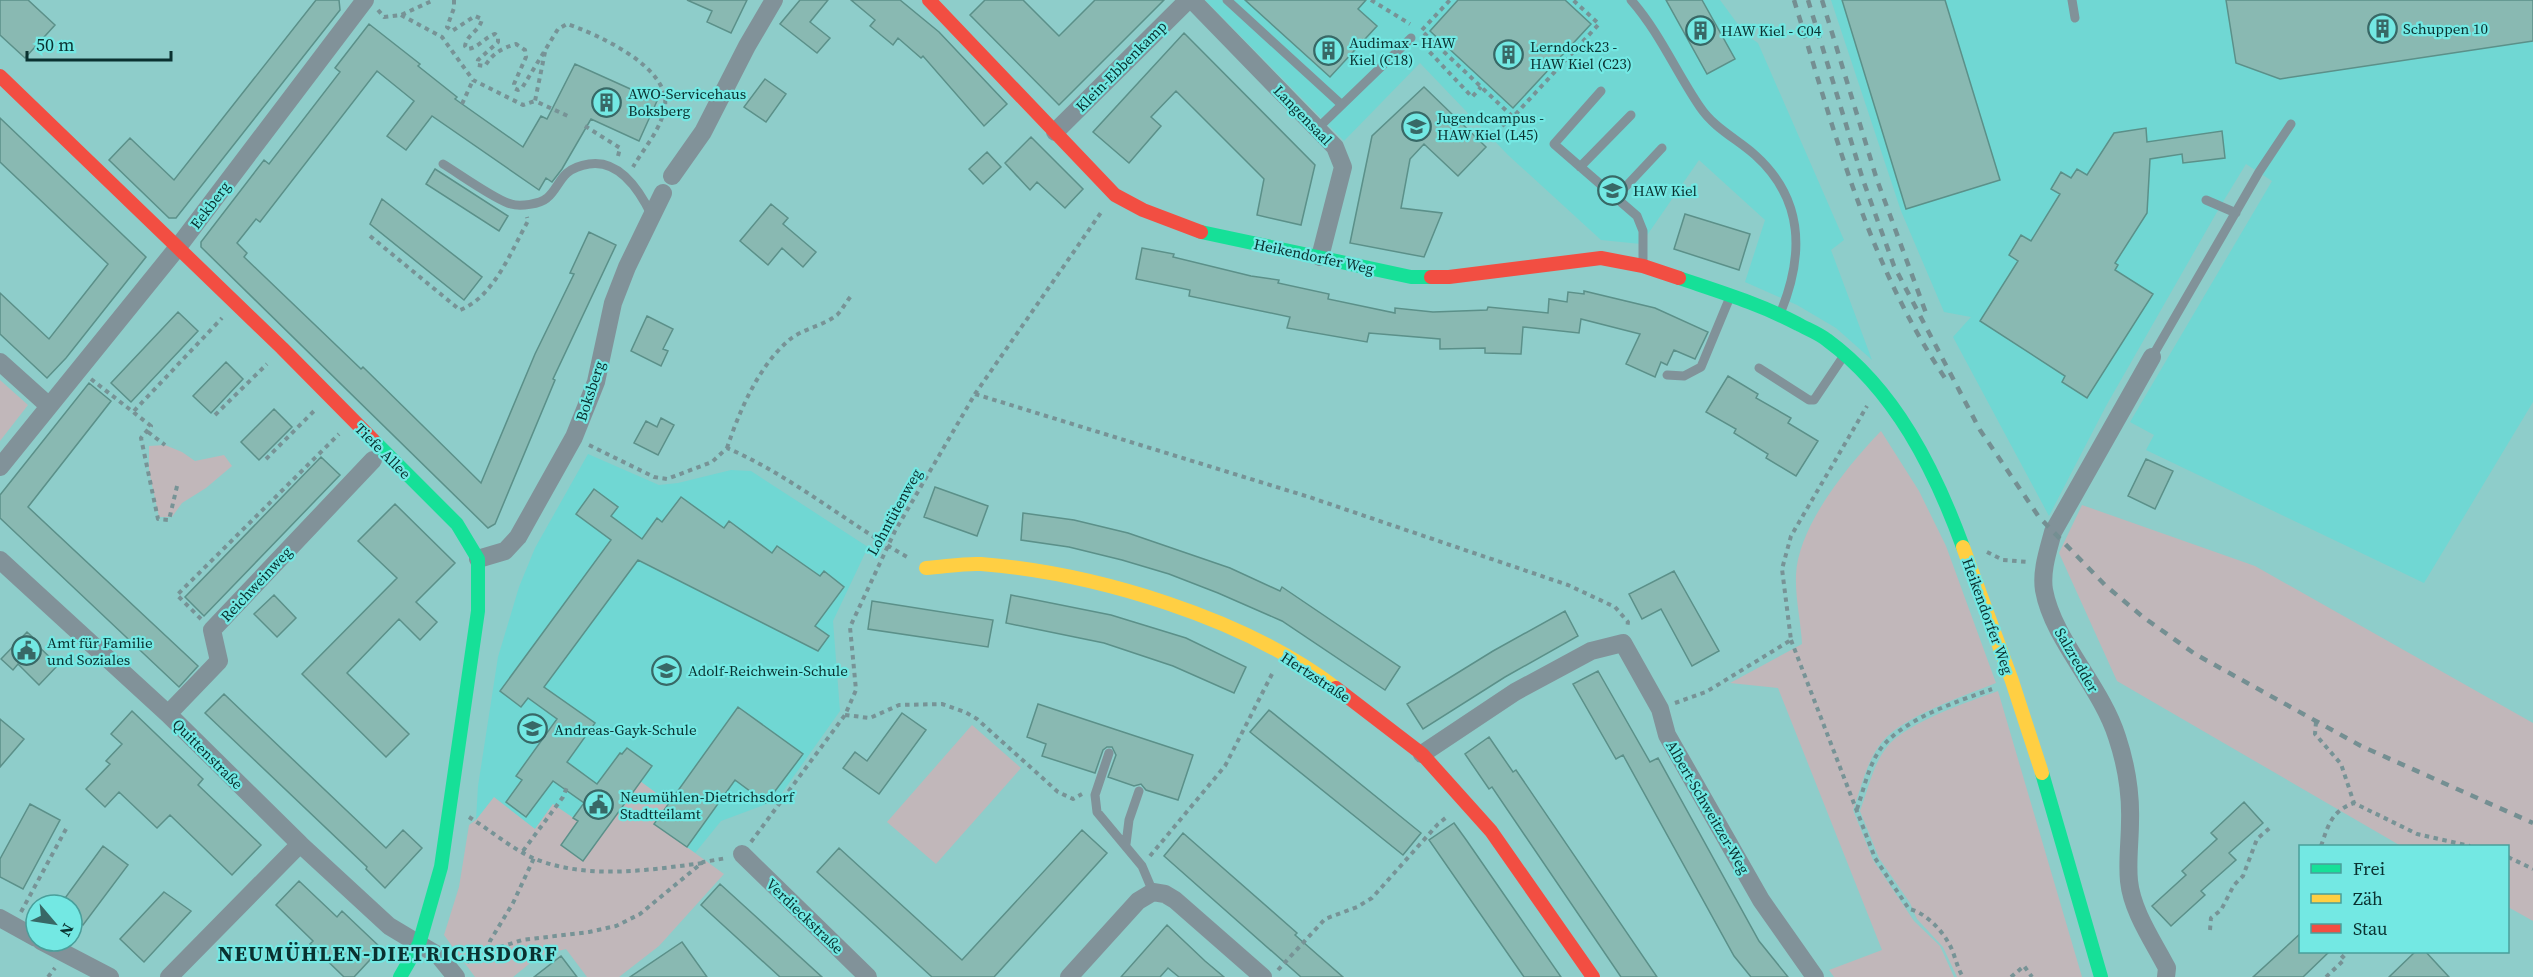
<svg xmlns="http://www.w3.org/2000/svg" width="2533" height="977" font-family="'Source Serif 4',serif">
	<style>
		.built { fill: #70d7d3 }
		.green { fill: #c1b7ba }
		.building { fill: #89b9b2; stroke: #5b9089; stroke-width: 1.5 }
		.lines { fill: none; stroke-linecap: round; stroke-linejoin: round }
		.path { stroke: #779396; stroke-width: 4; stroke-dasharray: 4.5 4.5; stroke-linecap: butt }
		.lane { stroke: #819299; stroke-width: 9 }
		.street { stroke: #819299; stroke-width: 18 }
		.fast { stroke: #16e098; stroke-width: 14 }
		.slow { stroke: #ffcf43; stroke-width: 14 }
		.jam { stroke: #f24e42; stroke-width: 14 }
		.rail { stroke: #748f92; stroke-width: 4.5; stroke-dasharray: 8 8; stroke-linecap: butt }
		.labels { text-anchor: middle; dominant-baseline: central; stroke-width: 4.5; stroke-linejoin: round; paint-order: stroke }
		.poi-label { font-size: 15px; fill: #0a3130; stroke: #73e8e3; text-anchor: start }
		.street-label { font-size: 15px; fill: #0a3130; stroke: #73e8e3 }
		.district-label { font-size: 21px; font-weight: bold; letter-spacing: 1.5px; fill: #0a3130; stroke: #73e8e3 }
	</style>
	<rect width="100%" height="100%" fill="#8ecdca"/>
	<path class="built" d="M1205,0H1720L1745,34L1758,43L1844,240L1831,250L1872,360L1836,328L1797,305L1745,282L1765,220L1699,160L1641,244L1601,240L1508,155L1420,63L1344,141Z
		M1831,0H2533V402L2424,583L2146,450L2154,435L2130,422L2272,181L2246,164L2221,205L2106,406L2049,516L1953,337L1971,317L1944,312L1901,211Z
		M588,454L659,485L678,483L731,470L751,471L868,547L833,621L840,711L777,800L721,821L695,853L654,824L583,861L561,845L553,804L535,829L494,798L476,820L478,786L498,657L519,587L535,548Z"/>
	<path class="green" d="M0,380L28,405L0,441Z
		M1881,431L1919,491L1946,546L1996,683C1964,696 1903,716 1882,742C1867,759 1861,789 1853,810L1873,860L1914,921L1940,946L1954,977H1834L1829,970L1882,950L1778,688L1730,683L1802,644C1801,622 1795,598 1796,575C1798,526 1848,465 1881,431Z
		M165,445L182,452L195,461L224,455L232,466L206,488L182,503L172,517H159L149,471V446Z
		M2082,505L2255,566L2533,723V921L2508,907V846H2401L2117,681L2059,553Z
		M1998,691L2082,977H1957L1943,947L1917,919L1910,903L1879,858L1860,811C1868,790 1873,764 1887,747C1907,722 1968,702 1998,691Z
		M972,725L1021,768L936,864L887,822Z
		M640,781L670,803L655,824L724,874L659,946L619,977H587L566,949L539,956L513,977H475L444,935L459,887L469,825L476,820L494,797L535,829L553,804L578,821L561,845L583,861Z"/>
	<path class="building" d="M0,0H28L55,25L25,58L0,35Z
		M316,0H339L340,10L176,218H169L109,160L130,138L174,180Z
		M687,0H747L731,33L707,22L712,11Z
		M800,0H828L810,22L830,38L817,53L780,24Z
		M851,0H900L939,32L1007,104L984,126L923,56L921,58L898,38L893,45L870,26L875,20Z
		M985,0H1023L1059,36L1095,0H1164L1059,105L970,15Z
		M1245,0H1366L1358,9L1377,26L1330,77Z
		M1458,0H1565L1591,24L1513,108L1430,31Z
		M1666,0H1702L1735,59L1707,74Z
		M1842,0H1945L2000,180L1906,209Z
		M2226,0H2533V41L2280,79L2236,63Z
		M369,24L420,64L418,66L457,97L455,99L523,147L541,116L547,119L575,64L657,101L639,141L591,119L562,169L552,182L546,178L539,190L432,116L406,150L387,136L414,101L377,71L260,222L256,219L237,243L247,253L244,257L361,369L363,367L481,483L535,354L574,274L570,273L589,232L616,245L553,379L555,380L495,524L488,528L201,247V242L264,160L269,164L340,72L335,68Z
		M1184,33L1315,165L1301,225L1257,215L1264,179L1176,91L1151,117L1161,126L1129,163L1093,132Z
		M765,79L786,94L766,122L744,107Z
		M1424,87L1486,147L1458,176L1424,144L1410,159L1401,208L1442,213L1424,257L1350,243L1372,136Z
		M0,118L146,257L66,358L47,378L0,334V293L49,339L108,264L0,162Z
		M2146,128L2147,142L2222,131L2225,158L2183,163L2182,154L2150,159L2147,213L2115,263L2118,265L2115,270L2153,294L2087,398L2062,382L2065,376L1980,321L2018,261L2009,255L2021,235L2031,241L2060,194L2051,189L2061,172L2071,178L2077,169L2087,175L2114,133Z
		M1031,137L1083,189L1065,208L1037,182L1030,190L1005,163Z
		M987,152L1001,167L983,184L969,169Z
		M435,169L508,216L499,231L426,184Z
		M382,199L482,277L464,300L370,224Z
		M771,204L788,218L783,224L816,252L803,267L782,248L768,265L740,241Z
		M1685,214L1750,234L1739,270L1674,249Z
		M1142,248L1174,254L1173,257L1251,276L1279,280L1278,283L1329,294L1328,299L1395,313V308L1433,312L1487,310L1488,307L1548,313L1549,299L1567,302L1568,292L1584,294V291L1655,308L1708,332L1695,359L1674,350L1667,365L1661,362L1655,377L1626,364L1640,334L1581,319L1579,333L1523,327L1521,354L1485,353V348L1440,349V339L1369,333L1367,342L1287,328L1290,317L1189,296L1190,290L1136,279Z
		M178,312L198,331L131,402L111,383Z
		M647,316L673,329L663,349L668,351L661,366L631,351Z
		M226,362L243,379L211,413L193,396Z
		M1728,376L1758,394L1756,398L1791,418L1788,423L1818,441L1796,476L1766,458L1768,454L1734,433L1736,429L1706,412Z
		M89,383L111,401L28,507L198,666L179,687L0,518V495Z
		M274,409L292,427L259,460L241,442Z
		M661,418L674,425L658,455L634,443L646,421L657,427Z
		M321,457L340,475L204,616L185,597Z
		M2146,459L2173,471L2155,509L2128,496Z
		M935,487L988,506L977,536L924,517Z
		M594,489L618,507L611,516L642,539L657,518L662,522L681,497L724,528L729,521L772,553L777,546L820,576L824,571L844,587L815,626L829,636L818,651L638,560L544,687L595,723L567,762L597,784L620,753L622,754L627,748L652,766L583,861L561,845L578,821L573,818L584,803L553,781L526,817L506,802L522,780L516,776L557,719L528,698L521,707L500,691L611,540L576,514Z
		M395,504L455,563L416,602L437,622L420,640L399,619L347,673L409,734L386,757L302,674L397,578L358,541Z
		M1023,513L1074,520L1128,533L1230,568L1280,591L1282,587L1400,667L1385,690L1282,621L1218,593L1169,574L1122,560L1069,547L1021,540Z
		M1674,571L1719,651L1692,666L1661,609L1642,619L1629,594Z
		M274,595L296,618L277,637L254,614Z
		M1011,595L1111,615L1186,638L1246,667L1234,693L1173,666L1104,643L1006,623Z
		M872,601L993,620L988,647L868,629Z
		M1565,611L1578,636L1505,677L1423,729L1407,704L1493,651Z
		M27,632L37,641L36,644L58,665L39,685L18,664L13,670L1,659Z
		M1598,671L1650,762L1658,758L1759,941L1788,977H1751L1734,956L1623,755L1616,759L1573,684Z
		M224,694L386,848L403,830L422,848L385,888L366,869L367,867L205,713Z
		M1038,704L1193,755L1178,800L1146,790L1141,784L1134,786L1108,777L1116,755L1112,747H1107L1103,750L1095,773L1042,756L1046,744L1027,737Z
		M738,707L803,754L766,803L735,780L687,847L654,824Z
		M1269,710L1421,833L1403,855L1250,732Z
		M132,711L203,779L198,785L261,845L232,875L170,815L157,828L119,792L105,807L86,789L110,764L106,761L122,744L111,734Z
		M902,713L926,730L879,794L843,768L855,752L867,761Z
		M0,719L24,739L0,767Z
		M1489,737L1513,772L1516,770L1657,977H1621L1492,787L1489,789L1465,754Z
		M2244,802L2263,823L2229,853L2236,860L2201,891L2205,895L2171,926L2152,906L2186,875L2182,871L2217,839L2211,833Z
		M30,804L60,820L23,889L0,877V859Z
		M1454,823L1467,841L1561,977H1524L1429,840Z
		M1082,830L1107,853L994,977H932L817,872L839,848L962,960Z
		M1183,833L1297,933L1295,935L1343,977H1301L1164,856Z
		M103,846L128,865L83,925L72,917V905H60Z
		M299,881L337,917L342,911L381,948L354,977H344L310,944L313,941L276,905Z
		M720,884L753,914L822,977H780L701,905Z
		M164,892L191,911L144,962L120,939Z
		M1167,925L1205,961L1224,977H1179L1168,968L1160,977H1121Z
		M2301,933V951H2330L2303,977H2253Z
		M682,942L707,977H630Z
		M2416,951H2425L2449,977H2389Z
		M561,956L577,977H534Z"/>
	<g class="lines">
		<path class="path" d="M454,0V8L447,27L452,31L475,16L482,19C480,31 467,34 465,46L467,49C477,49 485,37 495,34L498,37V42L478,60L477,65L485,66C492,54 502,48 516,44L525,50L526,57L514,84V88L518,90L522,88L558,29L567,24C597,34 670,67 665,106C662,128 644,148 633,167
			M1371,0L1410,24
			M378,10L384,17L401,15L434,0
			M401,15L442,37L473,80L523,105L535,101
			M1422,30L1450,0
			M1424,33L1513,117L1599,24L1573,0
			M1431,39L1424,46L1472,97L1481,87
			M545,52L535,101L570,117
			M462,104L473,80
			M585,126L620,148L618,156
			M1502,126L1513,117
			M370,236L460,310C494,297 511,251 528,221L527,217
			M91,379L151,426L141,438L158,519L169,520L178,482
			M975,394L1309,497L1568,585L1615,607L1628,622L1627,628
			M134,411L222,318
			M215,415L267,364
			M148,432L165,445
			M589,445L654,477L667,479L712,462L727,448C792,476 848,524 909,558
			M727,448C739,412 758,367 788,341C801,329 823,326 837,315C842,310 846,302 851,296
			M266,459L314,411
			M1987,552L2003,560L2029,562
			M201,619L177,595L339,434
			M1791,640L1875,858L1909,909C1924,912 1940,928 1948,942C1955,953 1956,966 1963,977
			M1675,703L1706,692L1791,640L1782,569L1791,536L1867,406
			M845,715L870,718L899,705L942,704L965,712L977,719L1058,792L1073,799L1082,794
			M2316,722L2315,734L2341,764L2354,803L2417,834L2470,846
			M1857,809C1863,792 1867,772 1876,756C1895,721 1956,702 1992,689
			M469,817C490,830 512,849 535,859C589,880 648,870 703,863
			M751,842L845,715L856,690L850,627L895,531L975,394L1102,211
			M2321,846C2328,826 2331,811 2354,803
			M523,851L563,797L567,787
			M1150,856L1225,766L1272,674
			M2508,857L2533,869
			M21,912L66,829
			M2210,930L2211,918L2221,910L2234,885L2243,876L2257,839L2272,826
			M488,951L490,941L513,903L534,858
			M467,962L488,951L522,940L589,932L616,926L640,914L703,862L727,858
			M1278,970L1325,919L1357,907L1372,898L1438,824L1448,816
			M48,977L55,968
			M2011,977L2024,966L2032,977
			M2326,977L2345,959L2338,952"/>
		<path class="lane" d="M1227,0L1342,105
			M1631,0C1660,33 1676,72 1700,107C1714,128 1737,139 1755,155C1805,200 1804,256 1780,314
			M2072,0L2075,18
			M1601,91L1554,144L1637,216L1643,231V263
			M1317,129L1411,38
			M443,164C458,173 497,201 511,204C520,207 540,204 547,198C555,192 559,180 567,173C573,168 582,165 589,164C620,159 640,191 652,216
			M1580,167L1631,115
			M1616,197L1662,148
			M2206,200L2236,213
			M2152,357L2259,172L2291,124
			M1759,368L1809,400H1814L1843,357
			M1667,375L1684,376L1701,367L1730,297
			M1109,753L1095,795L1097,812L1142,866L1153,892
			M1126,844L1129,820L1139,791"/>
		<path class="street" d="M1192,0L1335,147L1343,167L1320,257
			M1055,132L1188,0
			M672,176L703,132L747,46L774,0
			M2152,357L2053,532C2048,551 2041,571 2044,590C2053,640 2101,686 2117,737C2126,764 2131,792 2130,822C2130,841 2127,862 2129,881C2132,911 2153,941 2167,968L2166,977
			M0,362L49,406
			M0,467L178,247L365,0
			M478,559L505,551L518,537L574,437L596,382L613,303L627,267L663,193
			M0,560L168,714L300,844L389,926L439,956L456,977
			M168,714L219,661L212,630L373,460
			M1422,754L1515,692L1591,651L1623,643L1660,709L1667,735L1761,900L1815,977
			M742,854L868,977
			M0,918L36,938
			M41,941L110,977
			M169,977L300,844
			M1069,977L1138,901L1153,892L1165,894L1175,900L1263,977"/>
		<path class="fast" d="M1201,232L1411,277H1431
			M1679,278C1720,292 1760,304 1798,324C1807,329 1818,333 1827,340C1895,390 1934,468 1963,547
			M373,440L457,524L478,559V611L441,867L419,944L400,977
			M2042,773L2101,977"/>
		<path class="slow" d="M1963,547L2012,681L2042,773
			M926,568C944,567 963,563 981,564C1096,573 1244,618 1336,688"/>
		<path class="jam" d="M929,0L1115,195L1143,210L1201,232
			M0,76L282,348L373,440
			M1431,277H1449L1601,258L1643,266L1679,278
			M1336,688L1422,754L1491,831L1593,977"/>
		<path class="rail" d="M1794,0C1834,130 1868,264 1945,378
			M1808,0L1863,180L1894,266L1980,430L2039,517L2105,585L2143,617L2195,654L2361,746L2533,823
			M1822,0L1877,180L1926,313"/>
	</g>
	<defs>
		<symbol id="building-ring" viewBox="-11 -11 22 22"><circle r="9.5" fill="#73e8e3" stroke="#386866" stroke-width="1.5"/><path d="M-4-6H4V6H1V3H-1V6H-4ZM-2.5-4.3h1.7v1.8h-1.7ZM.8-4.3h1.7v1.8H.8ZM-2.5-1h1.7V.8h-1.7ZM.8-1h1.7V.8H.8Z" fill="#386866"/></symbol>
		<symbol id="university-ring" viewBox="-11 -11 22 22"><circle r="9.5" fill="#73e8e3" stroke="#386866" stroke-width="1.5"/><path d="M0-5L7-2L0 1L-7-2ZM-4 1L0 2.5L4 1V4Q0 6-4 4Z" fill="#386866"/></symbol>
		<symbol id="civic-ring" viewBox="-11 -11 22 22"><circle r="9.5" fill="#73e8e3" stroke="#386866" stroke-width="1.5"/><path d="M-.6-6.5H3V-4.5H.6V-3L4-1V1h2V6H-6V1h2V-1L-.6-3ZM-1.2 2.5V6h2.4V2.5Z" fill="#386866"/></symbol>
		<symbol id="school-ring" viewBox="-11 -11 22 22"><circle r="9.5" fill="#73e8e3" stroke="#386866" stroke-width="1.5"/><path d="M0-5L7-2L0 1L-7-2ZM-4 1L0 2.5L4 1V4Q0 6-4 4Z" fill="#386866"/></symbol>
	</defs>
	<g fill-rule="evenodd">
		<use href="#building-ring" x="2366" y="12" width="33" height="33"/>
		<use href="#building-ring" x="1684" y="14" width="33" height="33"/>
		<use href="#building-ring" x="1312" y="34" width="33" height="33"/>
		<use href="#building-ring" x="1492" y="38" width="33" height="33"/>
		<use href="#building-ring" x="590" y="86" width="33" height="33"/>
		<use href="#university-ring" x="1400" y="110" width="33" height="33"/>
		<use href="#university-ring" x="1596" y="174" width="33" height="33"/>
		<use href="#civic-ring" x="10" y="634" width="33" height="33"/>
		<use href="#school-ring" x="650" y="654" width="33" height="33"/>
		<use href="#school-ring" x="516" y="712" width="33" height="33"/>
		<use href="#civic-ring" x="582" y="788" width="33" height="33"/>
	</g>
	<g class="labels">
		<g class="poi-label">
			<text x="2403" y="28">Schuppen 10</text>
			<text x="1721" y="30">HAW Kiel - C04</text>
			<text x="1349" y="42">Audimax - HAW<tspan x="1349" dy="17">Kiel (C18)</tspan></text>
			<text x="1530" y="46">Lerndock23 -<tspan x="1530" dy="17">HAW Kiel (C23)</tspan></text>
			<text x="628" y="93">AWO-Servicehaus<tspan x="628" dy="17">Boksberg</tspan></text>
			<text x="1437" y="117">Jugendcampus -<tspan x="1437" dy="17">HAW Kiel (L45)</tspan></text>
			<text x="1633" y="190">HAW Kiel</text>
			<text x="47" y="642">Amt für Familie<tspan x="47" dy="17">und Soziales</tspan></text>
			<text x="688" y="670">Adolf-Reichwein-Schule</text>
			<text x="554" y="729">Andreas-Gayk-Schule</text>
			<text x="620" y="796">Neumühlen-Dietrichsdorf<tspan x="620" dy="17">Stadtteilamt</tspan></text>
		</g>
		<g class="street-label">
			<text transform="translate(1121 66) rotate(-45)">Klein-Ebbenkamp</text>
			<text transform="translate(1303 115) rotate(46)">Langensaal</text>
			<text transform="translate(210 205) rotate(-53)">Eekberg</text>
			<text transform="translate(1314 256) rotate(12)">Heikendorfer Weg</text>
			<text transform="translate(590 391) rotate(-72)">Boksberg</text>
			<text transform="translate(383 451) rotate(45)">Tiefe Allee</text>
			<text transform="translate(894 512) rotate(-61)">Lohntütenweg</text>
			<text transform="translate(256 584) rotate(-47)">Reichweinweg</text>
			<text transform="translate(1988 616) rotate(70)">Heikendorfer Weg</text>
			<text transform="translate(2077 660) rotate(60)">Salzredder</text>
			<text transform="translate(1316 677) rotate(33)">Hertzstraße</text>
			<text transform="translate(208 754) rotate(45)">Quittenstraße</text>
			<text transform="translate(1708 807) rotate(60)">Albert-Schweitzer-Weg</text>
			<text transform="translate(805 916) rotate(44)">Verdieckstraße</text>
		</g>
		<g class="district-label">
			<text x="388" y="953">NEUMÜHLEN-DIETRICHSDORF</text>
		</g>
	</g>
	<rect x="2299" y="845" width="210" height="108" fill="#73e8e3" stroke="#499f9b" stroke-width="1.5"/>
	<rect x="2311" y="864" width="30" height="9" fill="#16e098" stroke="#499f9b" stroke-width="1.5"/>
	<text x="2353" y="875" font-size="18" fill="#0a3130">Frei</text>
	<rect x="2311" y="894" width="30" height="9" fill="#ffcf43" stroke="#499f9b" stroke-width="1.5"/>
	<text x="2353" y="905" font-size="18" fill="#0a3130">Zäh</text>
	<rect x="2311" y="924" width="30" height="9" fill="#f24e42" stroke="#499f9b" stroke-width="1.5"/>
	<text x="2353" y="935" font-size="18" fill="#0a3130">Stau</text>
	<g transform="translate(54 923) rotate(119)"><circle r="28" fill="#73e8e3" stroke="#499f9b" stroke-width="1.5"/>
	<path d="M0-4.5L10 22L0 15L-10 22Z" fill="#386866"/>
	<text y="-9" font-size="16" font-weight="bold" text-anchor="middle" fill="#0a3130">N</text>
	</g>
	<path d="M27 51v9h144v-9" fill="none" stroke="#0a3130" stroke-width="3"/>
	<text x="36" y="51" font-size="18" fill="#0a3130" stroke="#73e8e3" stroke-width="4.5" paint-order="stroke">50 m</text>
</svg>
